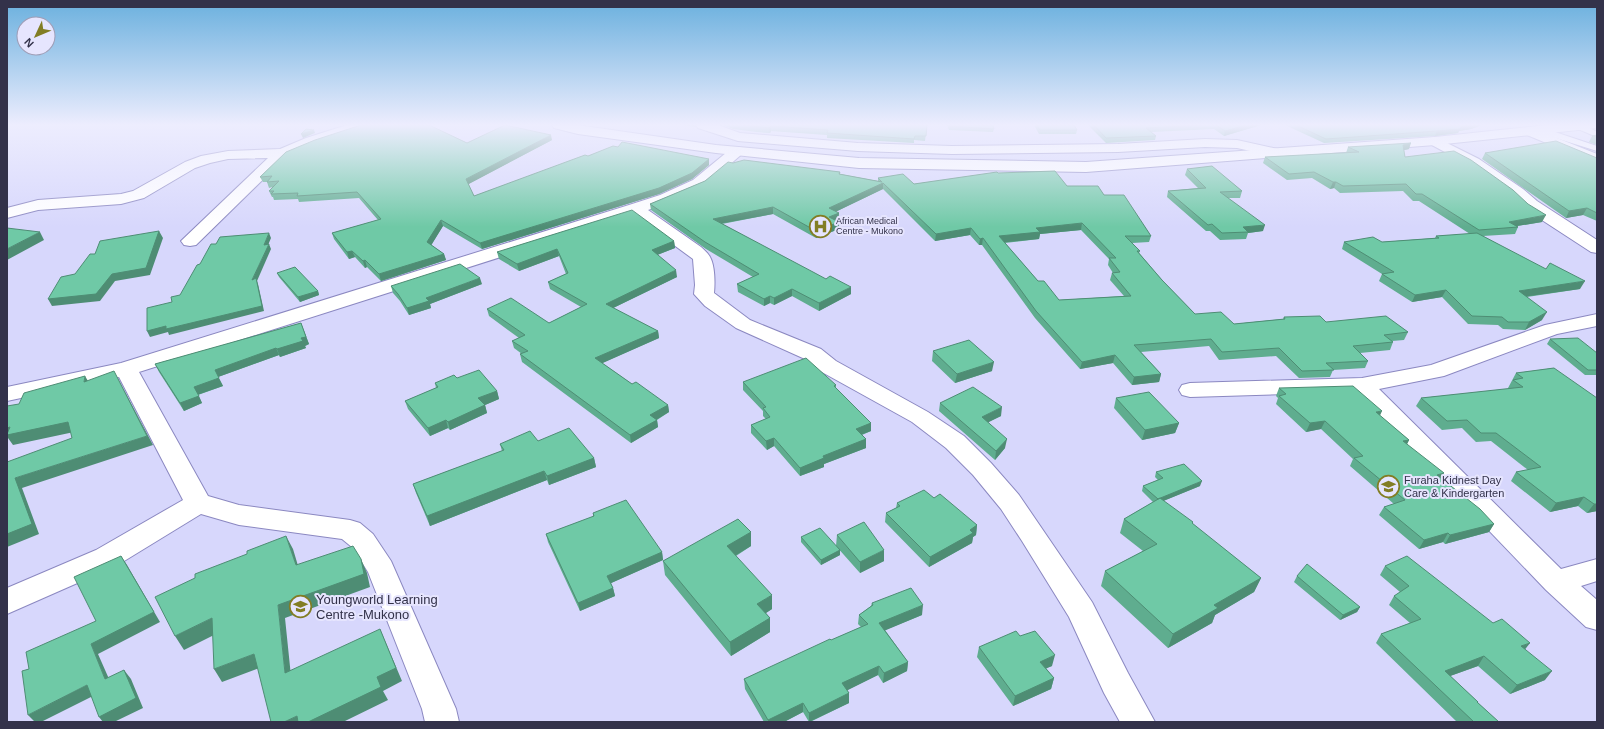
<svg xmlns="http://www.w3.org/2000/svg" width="1604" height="729" font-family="Arial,sans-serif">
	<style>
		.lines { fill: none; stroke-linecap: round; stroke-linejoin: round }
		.lane-casing { stroke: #8b88c1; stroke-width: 2 }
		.street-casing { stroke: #8b88c1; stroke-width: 2 }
		.primary-casing { stroke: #8b88c1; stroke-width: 2 }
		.lane { fill: #fff; fill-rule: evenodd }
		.street { fill: #fff; fill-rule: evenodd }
		.primary { fill: #fff; fill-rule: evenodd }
		.wall { fill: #5fad8f; fill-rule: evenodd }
		.shaded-wall { fill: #4e8d74 }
		.building { fill: #6fc9a6; stroke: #4e8d74; fill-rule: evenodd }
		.labels { text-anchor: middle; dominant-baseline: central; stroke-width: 4; stroke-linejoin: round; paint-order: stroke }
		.far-poi-label { font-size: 9px; fill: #33324a; stroke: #e6e5fe; text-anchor: start }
		.poi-label { font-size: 11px; fill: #33324a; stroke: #e6e5fe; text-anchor: start }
		.near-poi-label { font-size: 13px; fill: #33324a; stroke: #e6e5fe; text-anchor: start }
	</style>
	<rect width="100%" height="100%" fill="#d7d7fc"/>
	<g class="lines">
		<defs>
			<path id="lane" d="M1578,125H1584L1597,132V137L1578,129Z
				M1540,129H1546L1597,146V151L1540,133Z"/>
			<path id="street" d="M347,125H370L368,128L316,144L287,156L196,245L190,246L184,245L181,241L268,158L228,159L210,163L195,168L144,198L121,204L38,210L7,218V208L38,200L121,194L133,191L185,162L201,156L228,151L280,149L306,138Z
				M696,125H718L740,133L858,143L952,146L1118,144L1205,139L1237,140L1278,149L1280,152L1278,155L1273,156L1237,148L1205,147L1118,152L952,154L858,151L738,141L698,128Z
				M1532,128L1597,154V164L1527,135L1525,132L1527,129Z
				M1435,137L1479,159L1523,189L1537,201L1597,240V253L1591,252L1525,209L1511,195L1469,165L1430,144L1428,141L1430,138Z
				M737,147L742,148L744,151L742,154L705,186L672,201L648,210L701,247C704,250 708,253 710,257C715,266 715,283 714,293L750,320L821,349L836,361L928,412L964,436L991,463L1019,495L1092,602L1128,673L1155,722H1120L1104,693L1069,617L1022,541L1001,509L973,475L946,448L912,422L820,371L805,359L736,328L705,306L694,294L695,285L693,259L633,215L139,372L208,496L239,505L350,520L360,523L373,534L391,561L456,709L459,722H425L422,709L368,572L353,548L342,539L239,525L201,514L116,566L7,614V588L96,550L183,500L119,377L7,401V387L121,363L629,205L660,195L693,180L732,148Z
				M1597,314V326L1557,334L1444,376L1379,389L1561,569L1597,559V581L1581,586L1597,600V630L1586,627L1546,590L1356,392L1190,397L1182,395L1179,390L1182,385L1190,383L1362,378L1431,365L1545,325Z"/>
			<path id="primary" d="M552,125H577L716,145L859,158L1086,162L1435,137L1548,125H1597V128L1435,145L1086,172L859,168L716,153L578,134L554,128Z"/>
		</defs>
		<use href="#lane" class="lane-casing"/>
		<use href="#street" class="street-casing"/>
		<use href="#primary" class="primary-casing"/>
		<use href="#lane" class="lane"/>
		<use href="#street" class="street"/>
		<use href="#primary" class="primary"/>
	</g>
	<path class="wall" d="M682,125H695L696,127Z
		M723,125H927L925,141L914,140V143L827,138V135L771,131L770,133L757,132L733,129Z
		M947,125H993L994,129L993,132L949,130Z
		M1034,125H1074L1077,130L1076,134H1039Z
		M1088,125H1261L1224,136L1214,129L1151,132L1156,136L1155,140L1106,143Z
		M1285,125H1482L1471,129L1459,131L1458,133L1435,136L1324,143Z
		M1597,135V145L1589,142L1592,136Z
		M552,140L468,184L474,196L588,156L618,147L709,159V165L692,179L659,194L482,249L443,226L431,245L444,254L446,260L381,281L367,267L365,268L355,257L349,259L334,239L332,233L378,220L359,198L299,202L298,199L274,200L273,197H272L269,191L273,187L269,188L267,182H263L260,177L467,143Z
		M1348,147L1409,149L1404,150L1405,157L1542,222L1517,226L1518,227L1515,234L1483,236L1580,289L1527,297L1542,320L1525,330L1503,329L1498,325L1468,324L1442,297L1412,302L1379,281L1382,274L1342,249L1344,242H1382L1435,238L1436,236L1470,234L1419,201H1413L1403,191L1340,193L1334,188L1330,189L1312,178L1287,180L1263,163L1265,157L1346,153Z
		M1485,153L1597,158V221L1583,215L1566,218L1482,159Z
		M733,163L840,172V174L878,181V178L914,184L998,173L1067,186L1104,195L1151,236L1149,242L1132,243L1140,251L1139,253L1162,280L1195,314L1234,324L1283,319L1284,317L1326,322L1408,332L1404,340L1392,341L1393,342L1390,350L1360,353L1368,361L1365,368L1333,370L1330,377L1299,378L1276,356L1219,360L1209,346L1141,352L1161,374L1159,382L1132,385L1113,363L1080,369L1035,318L982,245H979L970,235L935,241L883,189L835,212L839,213L838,220L836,221L839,222V229L816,238L773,214L722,224L851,294L819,311L792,296L774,305L770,303L764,306L738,292L737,284L753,277L706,249L651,210L650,204L705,181ZM1081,230L1109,259L1108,265L1113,273H1112L1110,280L1124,296L1059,300L1038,281L1005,243L1039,239L1040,234Z
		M1187,169L1242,191L1240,198H1228L1263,231L1248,233L1246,239L1220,240L1210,231H1206L1167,197L1168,191L1198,188L1185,175Z
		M674,241L675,248L657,255L677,277L613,308L658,331L659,338L602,363L632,384L668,405L669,412L657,420L658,427L631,443L522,362L520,354H522L514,348L512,341L519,338L489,316L487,309L549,323L581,307L550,289L548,282L566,274L559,256L519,271L499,259L497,252Z
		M277,273L318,291L319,295L300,302L279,277Z
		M482,284L430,304L431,308L409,315L400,301L393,293L391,286Z
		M301,323L309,344L305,346L306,348L280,357L279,355L218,377L223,386L198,395L202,403L184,411L159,372L155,364Z
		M1550,339L1597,353V375H1585L1547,344Z
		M933,351L992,371L955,383L932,361Z
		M1554,368L1597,511L1587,513L1578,506L1550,512L1511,481L1516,472L1528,470L1491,441L1476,442L1462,428L1442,430L1416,406L1421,398L1509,389L1508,388L1516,373Z
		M457,378L497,391L499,399L485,405L487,413L450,430L448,428L430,436L408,409L405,401L436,388L435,383Z
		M743,382L836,385V388L871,423V431L862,435L866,439V448L824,464V467L800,476L774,446L767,450L751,433V425L766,419L763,416V411L743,390Z
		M1279,388L1380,416L1409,440L1407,444L1441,478L1494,524L1489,532L1445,544L1443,542L1419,549L1379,515L1384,507L1394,504L1350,466L1353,459L1321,429L1306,432L1276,404L1278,398L1276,396Z
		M1116,398L1179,423L1175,433L1142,440L1114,408Z
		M940,403L1001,416L988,422L1005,448L995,460L939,411Z
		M538,441L594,458L596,467L549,485L547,480L430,526L416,493L413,484L502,451L500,444Z
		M1156,472L1200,486L1163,501L1261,578L1254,592L1215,615L1212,623L1168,648L1101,586L1105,571L1143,551L1120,533L1124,519L1153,502L1142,491L1143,486L1158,480L1155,477Z
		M934,498L977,525L976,535L973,537L972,543L929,567L885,522L886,513L896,508L897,503Z
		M593,513L662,552L663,560L611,583L613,588L615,596L580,611L548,542L546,534L593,517Z
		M751,532V546L736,556L772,609L766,613L770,618V632L731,656L665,575L663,561Z
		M837,535L884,561L860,573L836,546Z
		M801,537L840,550V555L821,565L801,542Z
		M1385,566L1525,649L1545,680L1510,694L1478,666L1450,676L1478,702V703L1499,722H1457L1376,643L1381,634L1410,623L1389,605L1394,596L1400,592L1380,575Z
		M1297,576L1360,607L1357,612L1340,620L1294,582Z
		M872,603L922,615L885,630L908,662L907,671L883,683L878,675L847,690L849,693V703L810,722H809L803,712L784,722H764L745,689L744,679L861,627L858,624L859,615L871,606Z
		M1020,636L1052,666L1046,668L1054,678L1051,689L1013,706L977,657L979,647Z"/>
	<path class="shaded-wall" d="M1247,125H1261L1224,136L1225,131Z
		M1468,125H1482L1471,129L1459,131L1458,133L1435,136L1437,131Z
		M771,126V131L770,133L769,128Z
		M314,130L315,133L303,138L301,134Z
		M551,135L552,140L467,185L466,179Z
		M1411,143L1409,149L1400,151L1403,145Z
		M709,159V165L692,179L659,194L482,249L480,243Z
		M1333,182H1336L1334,188L1330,189Z
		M883,183V189L829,215V208Z
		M773,207V214L713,225V219Z
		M1587,208L1583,215L1566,218L1569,211Z
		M839,213L838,220L829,224V217Z
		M1546,215L1542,222L1505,228L1509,222Z
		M441,220L443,226L429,249L427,242Z
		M839,222V229L816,238V231Z
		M1082,223L1081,230L1040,234L1039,239L998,243L999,236L1036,228Z
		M1265,225L1263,231L1248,233V232L1243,227Z
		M971,228L970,235L935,241L936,234Z
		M159,231L163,238L150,275L115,281L100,301L52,306L48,299L112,274Z
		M40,232L44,240L7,260V249Z
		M269,233L271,238L266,250L264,245Z
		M983,238L982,245H979L980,239Z
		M674,241L675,248L652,257V250Z
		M269,244L271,249L257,281L258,284L264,311L169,335L168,332L150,337L147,331L252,280Z
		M557,249L559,256L519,271L517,264Z
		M352,251L355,257L349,259L347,252Z
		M444,254L446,260L381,281L379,274Z
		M365,260L367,267L365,268L363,261Z
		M676,270L677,277L607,311L606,304Z
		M480,278L482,284L430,304L431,308L409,315L407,308L426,298Z
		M1585,281L1580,289L1515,298L1519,291Z
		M851,287V294L819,311V303Z
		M792,289V296L774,305V298Z
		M1446,290L1442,297L1412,302L1415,295Z
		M318,291L319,295L300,302L298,297Z
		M770,296V303L764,306V299Z
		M1547,312L1542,320L1525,330L1529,322Z
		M301,323L309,344L305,346L306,348L280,357L277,349L301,338Z
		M658,331L659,338L596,366L595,358Z
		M276,348L279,355L218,377L215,370Z
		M1115,355L1113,363L1080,369L1082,362Z
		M994,362L992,371L955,383L957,374Z
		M114,371L153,445L22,488L39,534L7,547V534L15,478L147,436Z
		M1161,374L1159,382L1132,385L1134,377Z
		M85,376L91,386L84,382Z
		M219,378L223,386L197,395L194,387Z
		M497,391L499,399L485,405L487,413L450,430L448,422L478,398Z
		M199,396L202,403L184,411L180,403Z
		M668,405L669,412L651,423L650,415Z
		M1002,407L1001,416L981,426L982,417Z
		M1382,411L1378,420L1376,412Z
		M446,420L448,428L430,436L428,428Z
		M657,420L658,427L631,443L630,435Z
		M1325,421L1321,429L1306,432L1310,423Z
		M68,422L74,432L13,445L8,438L7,439V428Z
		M871,423V431L855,437L856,429Z
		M1179,423L1175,433L1142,440L1145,430Z
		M774,438V446L767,450L766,441Z
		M866,439V448L824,464V467L800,476V468L823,456Z
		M1007,439L1005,448L995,460L996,451Z
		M1409,440L1405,448L1403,441Z
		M594,458L596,467L549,485L547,476Z
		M544,471L547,480L430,526L427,516Z
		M1444,473L1439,481L1437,475Z
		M1202,481L1200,486L1156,504L1158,499Z
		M1584,497L1578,506L1550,512L1556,503Z
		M1594,504H1597V511L1587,513Z
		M1494,524L1489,532L1445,544L1450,535Z
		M977,525L976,535L973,537L972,543L929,567L930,557L970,530Z
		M751,532V546L728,560L727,546Z
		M1448,533L1443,542L1419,549L1424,540Z
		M286,536L293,549L302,579L296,565Z
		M840,550V555L821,565V560Z
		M884,550V561L860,573V562Z
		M662,552L663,560L609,584L607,576Z
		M121,556L127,565L160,622L98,654L113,688L105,679L91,644Z
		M361,559L367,573L370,587L285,618L292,686L285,673L278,605Z
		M1261,578L1254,592L1215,615L1212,623L1168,648L1173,634L1214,605Z
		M613,588L615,596L580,611L578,603Z
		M772,595V609L758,618L757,604Z
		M923,605L922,615L879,633V623Z
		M1360,607L1357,612L1340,620L1343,615Z
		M212,618L220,632L184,650L175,636Z
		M770,618V632L731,656L730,642Z
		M380,629L402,681L383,691L388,700L343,722H308L377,677Z
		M1530,643L1523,652L1521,646Z
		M254,654L262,667L222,682L214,669Z
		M1055,655L1052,666L1038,672L1040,662Z
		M1484,656L1478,666L1439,680L1445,671Z
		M908,662L907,671L883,683L884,673Z
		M879,666L878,675L842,693V683Z
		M124,670L131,679L143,708L114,722H103L99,717Z
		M1552,671L1545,680L1510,694L1517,685Z
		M1054,678L1051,689L1013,706L1015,696Z
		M87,685L95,695L41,722H35L28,715Z
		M849,693V703L809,722V713Z
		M803,703V712L784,722H768V720Z
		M297,716L300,722H284Z"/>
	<path class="building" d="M361,125H429L467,143L505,125L551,135L466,179L474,196L585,155L588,156L613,146L618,147L622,142L709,159L692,173L659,188L480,243L441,220L427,242L444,254L379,274L365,260L363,261L352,251L347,252L332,233L381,219L357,192L297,196L298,193L271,194L274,191H269L279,181L267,182L272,176L260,177L286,152L315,140Z
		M743,125H927L926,136H915L914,139L827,133L828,130L771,126L769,128Z
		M949,125H993L994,129L949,126Z
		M1037,125H1074L1077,130H1040Z
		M1094,125H1203L1146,128L1156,136L1106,138Z
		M1216,125H1247L1225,131Z
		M1296,125H1468L1461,127L1460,129L1437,131L1326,139Z
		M306,129L314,130L301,134Z
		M1597,135V137L1592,136Z
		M1556,141L1597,158V213L1587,208L1569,211L1485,153Z
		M1411,143L1403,145L1405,157L1454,151L1471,160L1513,190L1528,204L1546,215L1509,222L1518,227L1479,230L1422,194H1416L1406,184L1343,186L1336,182H1333L1314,172L1289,174L1265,157L1359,152L1348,147Z
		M744,160L840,172L839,174L882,182L878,178L903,174L914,184L997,172L998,173L1055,171L1067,186H1098L1104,195H1124L1151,236H1125L1140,251H1137L1162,280L1195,314L1221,312L1234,324L1285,319L1284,317L1320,316L1326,322L1386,316L1408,332L1384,335L1393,342L1353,346L1368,361L1326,363L1334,370L1302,371L1279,348L1222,352L1211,339L1134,345L1161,374L1134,377L1115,355L1082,362L1036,311L983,238L980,239L971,228L936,234L883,183L829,208L839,213L829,217L839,222L816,231L773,207L713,219L813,272L826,279L830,276L851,287L819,303L792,289L774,298L770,296L764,299L737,284L759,274L705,242L650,204L705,181L728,162L733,163ZM1082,223L1116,258H1109L1120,272L1112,273L1131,296L1059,300L1044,281H1038L999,236L1040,232L1036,228Z
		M1212,166L1242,191L1220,192L1265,225L1243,227L1248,232L1222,233L1212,224L1208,225L1168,191L1206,188L1187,169Z
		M632,210L674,241L652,250L676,270L606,304L658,331L595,358L632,384L636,382L668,405L650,415L657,420L630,435L520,354L528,351L512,341L525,335L487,309L511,298L549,323L587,304L548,282L568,273L557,249L517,264L497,252Z
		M7,228L40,232L7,249Z
		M159,231L146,268L112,274L96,294L48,299L61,277L75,274L90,254H95L100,241Z
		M269,233L264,245L269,244L252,280L256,278L262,306L166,329V326L147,331V308L172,302L171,297L180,295L197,265L200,264L211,244H216L220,237Z
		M1477,233L1546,269L1550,263L1585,281L1519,291L1547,312L1529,322H1508L1502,317L1472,316L1446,290L1415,295L1382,274L1394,272L1344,242L1373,237L1382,242L1439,238L1436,236Z
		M460,264L480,278L426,298L429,301L407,308L398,294L391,286Z
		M295,267L318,291L298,297L277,273Z
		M301,323L306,337L301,338L303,341L277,349L276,348L215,370L219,378L194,387L199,396L180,403L155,364Z
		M1578,338L1597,353V370H1588L1550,339Z
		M969,340L994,362L957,374L933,351Z
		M806,358L836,385L834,386L871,423L856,429L866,439L823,456L824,458L800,468L774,438L766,441L751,425L770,417L763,408L766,407L743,382Z
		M1554,368L1597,398V504H1594L1584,497L1556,503L1516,472L1541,467L1496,433H1481L1467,420L1447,421L1421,398L1523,387L1513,380L1523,378L1516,373Z
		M479,370L497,391L478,398L485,405L448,422L446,420L428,428L405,401L438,387L435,383L454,375L457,378Z
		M114,371L147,436L15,478L32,524L7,534V462L72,438L68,422L7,435V434L10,427L7,428V406L19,404L24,393L85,376L84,382Z
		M1353,386L1382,411L1376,412L1409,440L1403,441L1444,473L1437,475L1480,509L1494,524L1450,535L1448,533L1424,540L1384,507L1405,500L1354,458L1363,456L1325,421L1310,423L1279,396L1286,394L1279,388Z
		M973,387L1002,407L982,417L1007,439L996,451L940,403Z
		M1149,392L1179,423L1145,430L1116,398Z
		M569,428L594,458L547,476L544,471L427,516L413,484L504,450L500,444L530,431L538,441Z
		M1184,464L1202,481L1158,499L1143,486L1163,478L1156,472Z
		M924,490L934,498L940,494L977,525L970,530L973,533L930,557L886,513L900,506L897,503Z
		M1160,498L1193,522L1192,523L1261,578L1214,605L1218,608L1173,634L1105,571L1157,544L1124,519Z
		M626,500L662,552L607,576L613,588L578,603L546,534L594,516L593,513Z
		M738,519L751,532L727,546L772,595L757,604L770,618L730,642L663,561Z
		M864,522L884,550L860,562L837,535Z
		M820,528L840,550L821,560L801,537Z
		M286,536L296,565L353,546L361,559L364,574L278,605L285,673L380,629L396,668L377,677L381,687L308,722H298L297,716L284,722H271L254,654L214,669L212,618L175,636L155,597L195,578V574L247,554V551Z
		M121,556L154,612L91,644L105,679L124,670L136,698L99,717L87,685L28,715L22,671L29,669L26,652L96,621L74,577Z
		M1407,556L1493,623L1502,619L1530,643L1521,646L1552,671L1517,685L1484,656L1445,671L1478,702H1477L1499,722H1474L1381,634L1421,619L1394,596L1409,586L1385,566Z
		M1307,564L1360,607L1343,615L1297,576Z
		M911,588L923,605L879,623L908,662L884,673L879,666L842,683L849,693L809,713L803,703L768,720L744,679L830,639L831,640L868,624L859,615L873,605L872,603Z
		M1016,631L1020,636L1035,631L1055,655L1040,662L1054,678L1015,696L979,647Z"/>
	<linearGradient id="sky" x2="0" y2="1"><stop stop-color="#6ab0de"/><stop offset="0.55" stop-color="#ededfe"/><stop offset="1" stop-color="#ededfe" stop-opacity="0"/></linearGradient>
	<rect width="1604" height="227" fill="url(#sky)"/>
	<defs>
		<symbol id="hospital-ring" viewBox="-11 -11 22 22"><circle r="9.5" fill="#e6e5fe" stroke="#827d24" stroke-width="1.5"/><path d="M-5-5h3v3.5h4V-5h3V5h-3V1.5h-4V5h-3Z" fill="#827d24"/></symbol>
		<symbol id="school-ring" viewBox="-11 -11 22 22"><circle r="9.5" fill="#e6e5fe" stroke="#827d24" stroke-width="1.5"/><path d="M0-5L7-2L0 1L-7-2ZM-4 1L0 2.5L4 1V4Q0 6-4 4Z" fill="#827d24"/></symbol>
	</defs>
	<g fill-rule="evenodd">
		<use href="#hospital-ring" x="808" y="214" width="25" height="25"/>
		<use href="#school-ring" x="1376" y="474" width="25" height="25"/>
		<use href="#school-ring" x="288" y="594" width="25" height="25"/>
	</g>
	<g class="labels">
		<g class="far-poi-label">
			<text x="836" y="221">African Medical<tspan x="836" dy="10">Centre - Mukono</tspan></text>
		</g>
		<g class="poi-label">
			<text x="1404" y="480">Furaha Kidnest Day<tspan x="1404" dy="13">Care &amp; Kindergarten</tspan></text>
		</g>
		<g class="near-poi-label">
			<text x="316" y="599">Youngworld Learning<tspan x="316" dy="15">Centre -Mukono</tspan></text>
		</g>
	</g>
	<rect width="1604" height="729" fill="none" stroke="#33324a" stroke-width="16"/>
	<g transform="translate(36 36) rotate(226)"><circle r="19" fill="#e6e5fe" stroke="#9e9db6"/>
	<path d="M0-3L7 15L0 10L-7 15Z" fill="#827d24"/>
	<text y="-6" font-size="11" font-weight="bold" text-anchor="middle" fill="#33324a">N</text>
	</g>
</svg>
